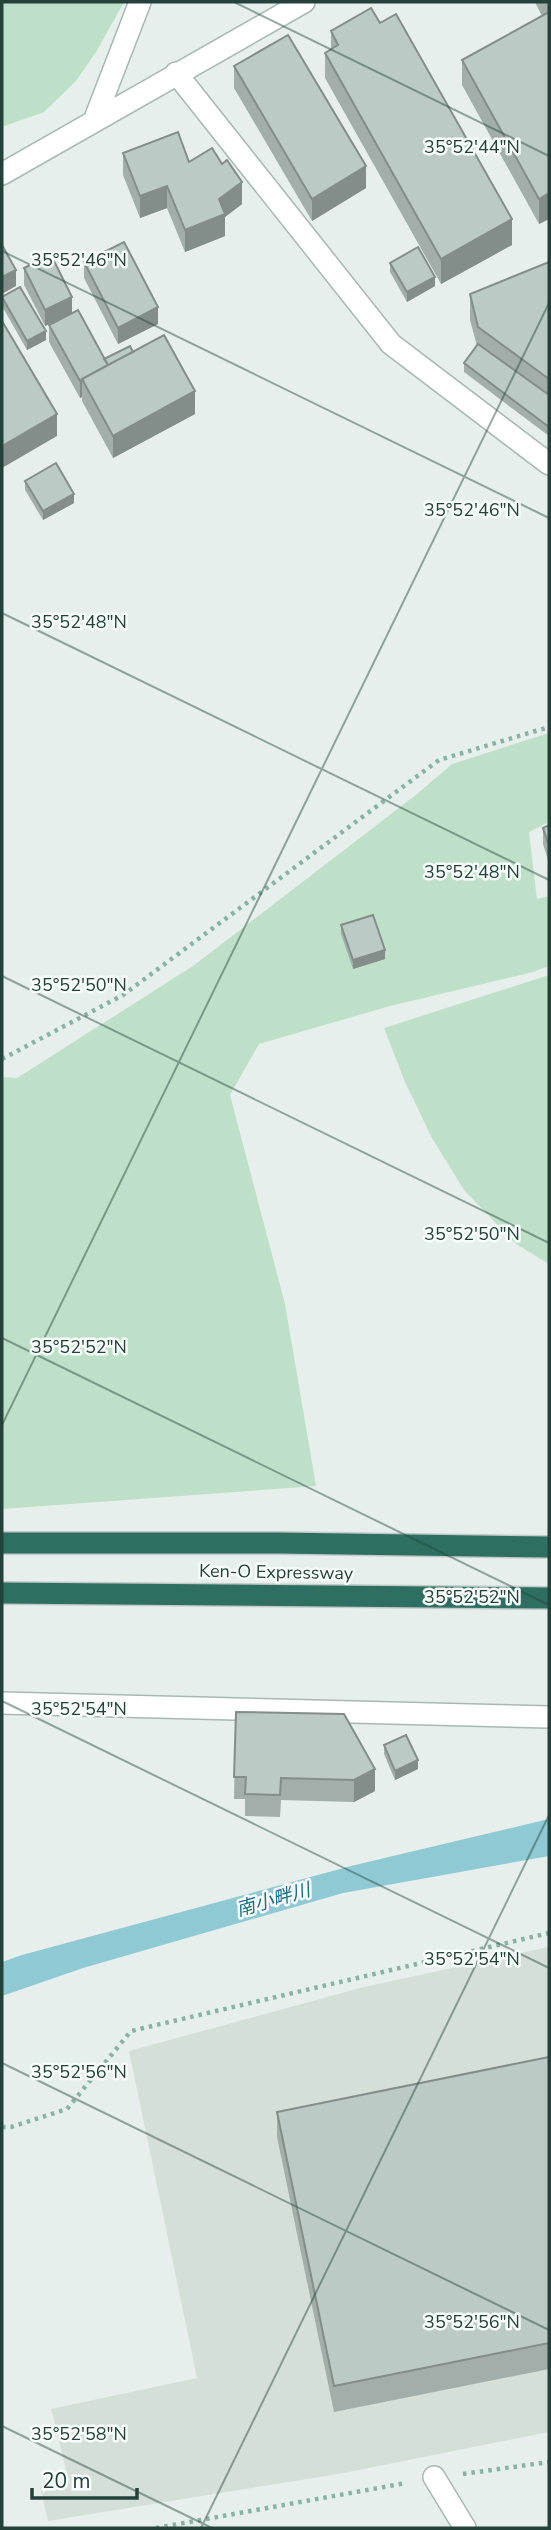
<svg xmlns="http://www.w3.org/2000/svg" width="551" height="2530" font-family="'Nunito Sans','Noto Sans JP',sans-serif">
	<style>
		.built { fill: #d4dfda }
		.green { fill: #bfe0c8 }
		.water { fill: #8ec9d4 }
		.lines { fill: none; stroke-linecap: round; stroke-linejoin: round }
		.minor-casing { stroke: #a8b8b2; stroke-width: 24 }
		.highway-casing { stroke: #c2cac8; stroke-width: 24 }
		.path { stroke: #86b3a5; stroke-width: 4.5; stroke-dasharray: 3.5 5; stroke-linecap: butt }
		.minor { stroke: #fff; stroke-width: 21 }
		.highway { stroke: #2f6f62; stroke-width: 21 }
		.wall { fill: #a1aea9 }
		.shaded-wall { fill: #838d89 }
		.building { fill: #bbcac4; stroke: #838d89; stroke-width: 2 }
		.ticks { fill: none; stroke: #24423a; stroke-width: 2; stroke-opacity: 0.45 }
		.labels { text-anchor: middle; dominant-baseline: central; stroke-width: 5; stroke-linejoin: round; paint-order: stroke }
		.street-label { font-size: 18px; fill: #24423a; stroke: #f7fbf9 }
		.water-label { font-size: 19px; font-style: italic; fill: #1c6f80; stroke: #f7fbf9 }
		.ticks-label { font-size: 18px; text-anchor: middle; fill: #24423a; stroke: #f7fbf9; stroke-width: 5; stroke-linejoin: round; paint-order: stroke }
	</style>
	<rect width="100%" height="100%" fill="#e6efeb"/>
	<path class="built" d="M549,1947V2432L344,2473L48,2521L40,2487L69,2481L51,2409L197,2378L129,2051L364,1987Z"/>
	<path class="green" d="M2,2H124L96,52L76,81L44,112L2,127Z
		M549,733V822L529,832L537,899L549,896V966L533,972L390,1006L259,1044L230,1095L285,1304L316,1486L2,1509V1077L17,1078L193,966L417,794L452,764Z
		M549,975V1264L516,1244L464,1190L432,1138L405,1082L384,1028Z"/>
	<path class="water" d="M549,1819V1856L343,1893L83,1968L2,1996V1962L22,1955L351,1866Z"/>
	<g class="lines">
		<defs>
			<path id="minor" d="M176,73L391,344L549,464
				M94,121L140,2
				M2,174L304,2
				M2,1703L549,1717
				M434,2477L465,2528"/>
			<path id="highway" d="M2,1543H279L549,1547
				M2,1593L549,1598"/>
		</defs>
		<use href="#minor" class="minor-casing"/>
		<use href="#highway" class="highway-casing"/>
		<path class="path" d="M2,1059L123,995L439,760L549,727
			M2,2127H11L67,2109L131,2031L549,1933
			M463,2474L549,2462
			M156,2528L406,2483"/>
		<use href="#minor" class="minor"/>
		<use href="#highway" class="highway"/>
	</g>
	<path class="wall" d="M535,2H549V219L539,224L462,85V60L542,16Z
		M331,31L512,245L441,284L325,78V53L331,49Z
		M234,66L366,188L312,221L234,88Z
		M123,153L189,162L222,164L242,204L225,217V236L185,252L167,208L140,218L123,175Z
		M84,262L158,324L118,344L84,278Z
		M549,262V436L464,372V363L477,346L470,320V294Z
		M390,263L435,286L407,302L390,272Z
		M24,268L72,313L45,326L24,285Z
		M2,297L46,340L27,350L2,306Z
		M49,325L104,359L133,352L195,414L113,458L82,401V397L80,398L49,342Z
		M25,481L74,503L43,520L25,490Z
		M549,825V863L543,844V828Z
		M341,925L385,959L353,969L341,934Z
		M236,1712L375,1791L354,1802L281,1800L280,1817L245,1816V1799H234Z
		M384,1745L418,1769L395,1780L384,1754Z
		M549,2057V2369L334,2412L277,2137V2112Z"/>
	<path class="shaded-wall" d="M366,166V188L312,221V199Z
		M242,182V204L225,217V236L185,252V230L219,199Z
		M167,186V208L140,218V196Z
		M549,193V219L539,224V199Z
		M512,219V245L441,284V259Z
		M16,270V286L2,294V277Z
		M435,277V286L407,302V292Z
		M72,297V313L45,326V310Z
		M158,307V324L118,344V328Z
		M46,331V340L27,350V341Z
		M82,380V397L80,398V381Z
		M195,391V414L113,458V436Z
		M57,414V436L2,468V446Z
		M74,494V503L43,520V511Z
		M385,950V959L353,969V960Z
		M418,1760V1769L395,1780V1771Z
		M375,1769V1791L354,1802V1780Z"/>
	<path class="building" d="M371,8L380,23L396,14L512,219L441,259L325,53L338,45L331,31Z
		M549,12V193L539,199L462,60Z
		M288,35L366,166L312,199L234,66Z
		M178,132L189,162L212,148L222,164L227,160L242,182L219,199L225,214L185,230L167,186L140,196L123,153Z
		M124,242L158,307L118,328L84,262Z
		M2,245L16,270L2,277Z
		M418,247L435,277L407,292L390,263Z
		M51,255L72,297L45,310L24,268Z
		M549,262V379L478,327L470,294Z
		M20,287L46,331L27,341L2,297Z
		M78,310L108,365L82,379L83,380L80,381L49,325Z
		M2,321L57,414L2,446Z
		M164,335L195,391L113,436L82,379Z
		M478,344L549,395V427L464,363Z
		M130,346L133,352L108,365L104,359Z
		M56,463L74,494L43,511L25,481Z
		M549,825V846L543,828Z
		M373,915L385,950L353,960L341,925Z
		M236,1712L344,1714L375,1769L354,1780L281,1778L280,1795L245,1794L246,1777H234Z
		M406,1735L418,1760L395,1771L384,1745Z
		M549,2057V2343L334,2386L277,2112Z"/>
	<path class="ticks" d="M234,2L549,156M2,251L549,518M2,613L549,880M2,976L549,1243M2,1338L549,1605M2,1425L549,303M2,1701L549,1968M2,2063L549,2330M2,2426L212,2528M201,2528L549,1815"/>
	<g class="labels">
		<g class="street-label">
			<text transform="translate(276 1572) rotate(1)">Ken-O Expressway</text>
		</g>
		<g class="water-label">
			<text transform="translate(273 1900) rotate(-16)">南小畔川</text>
		</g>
	</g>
	<g class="ticks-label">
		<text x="472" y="153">35°52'44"N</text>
		<text x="79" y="266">35°52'46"N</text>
		<text x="472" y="516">35°52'46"N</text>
		<text x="79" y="628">35°52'48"N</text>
		<text x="472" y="878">35°52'48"N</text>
		<text x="79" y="991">35°52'50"N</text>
		<text x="472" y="1240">35°52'50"N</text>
		<text x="79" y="1353">35°52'52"N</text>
		<text x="472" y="1603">35°52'52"N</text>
		<text x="79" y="1715">35°52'54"N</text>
		<text x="472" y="1965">35°52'54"N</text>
		<text x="79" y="2078">35°52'56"N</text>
		<text x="472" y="2328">35°52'56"N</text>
		<text x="79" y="2440">35°52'58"N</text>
	</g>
	<rect width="551" height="2530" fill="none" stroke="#24423a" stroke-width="7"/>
	<path d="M32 2488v10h105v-10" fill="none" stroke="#24423a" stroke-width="3.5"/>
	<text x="42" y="2488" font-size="21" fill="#24423a" stroke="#f7fbf9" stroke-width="5" paint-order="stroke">20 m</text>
</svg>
